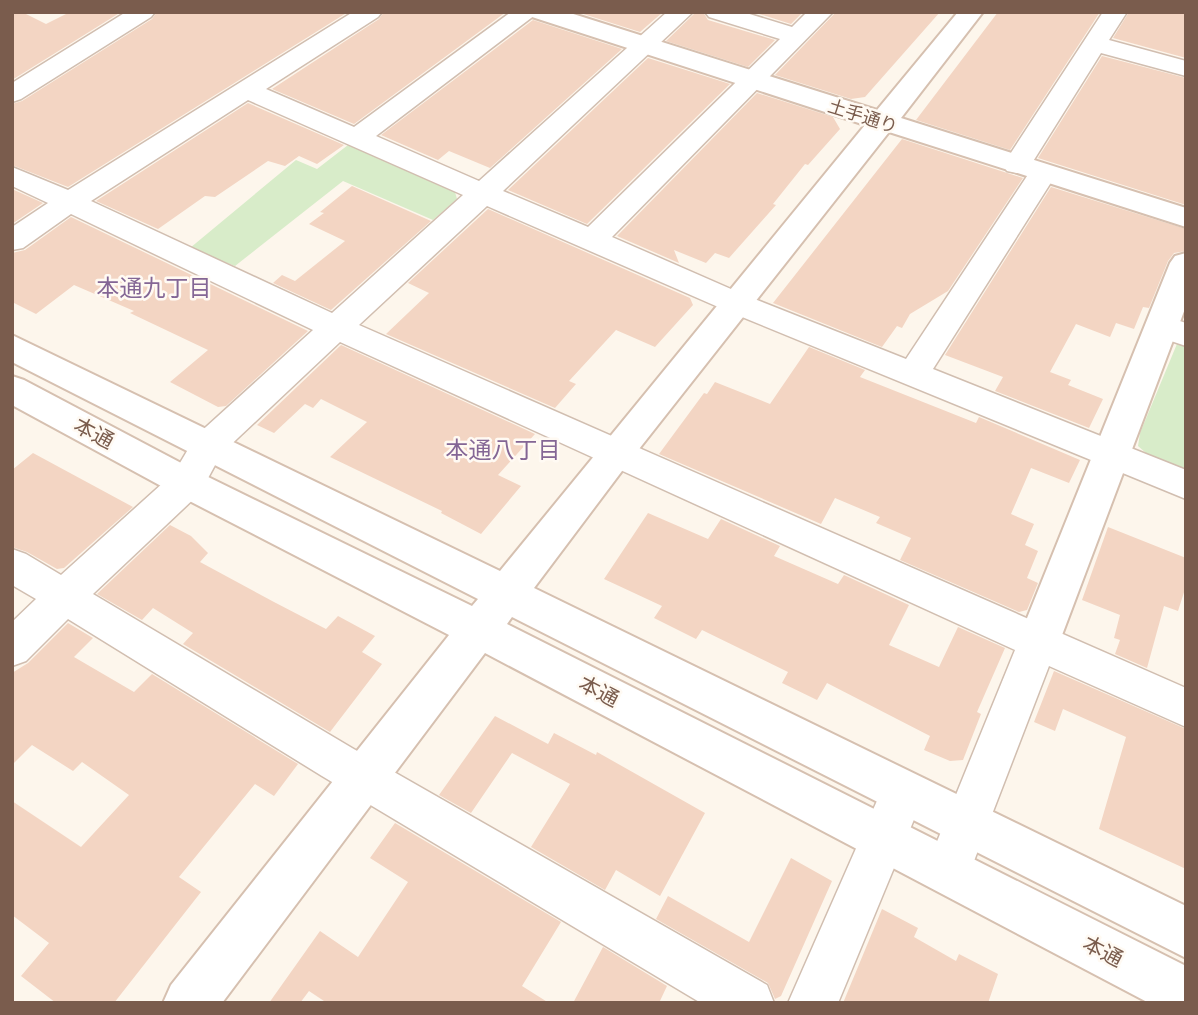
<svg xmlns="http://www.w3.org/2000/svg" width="1198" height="1015" font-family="'Public Sans','Noto Sans JP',sans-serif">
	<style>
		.green { fill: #d8ecc9 }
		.building { fill: #f3d5c3 }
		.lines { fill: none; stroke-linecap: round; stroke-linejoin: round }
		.street-casing { stroke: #d1beb0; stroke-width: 3 }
		.secondary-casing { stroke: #d6c0b0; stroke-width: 4 }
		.street { fill: #fff; fill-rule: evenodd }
		.secondary { fill: #fff; fill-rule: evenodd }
		.labels { text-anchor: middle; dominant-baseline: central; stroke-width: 5; stroke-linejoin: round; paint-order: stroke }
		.far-street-label { font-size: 18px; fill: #7a5c4d; stroke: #fffaf3 }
		.street-label { font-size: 21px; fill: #7a5c4d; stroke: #fffaf3 }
		.neighbourhood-label { font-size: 23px; fill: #846695; stroke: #fffaf3 }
	</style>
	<rect width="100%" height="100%" fill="#fdf6ec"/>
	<path class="green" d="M348,145L455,192L457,199L433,220L343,181L235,266L190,248L296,160L317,169Z
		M1179,339L1186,342V473L1154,460L1138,446L1140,433Z"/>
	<path class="building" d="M12,12H22L46,24L70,12H121L12,80Z
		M157,12H348L68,187L12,165V104L22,101L152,19Z
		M384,12H506L354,124L272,89L379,19Z
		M577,12H663L640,32Z
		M696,12H703L708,20L775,40L748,67L666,41Z
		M753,12H803L791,24Z
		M836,12H940L865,97L851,99L775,75Z
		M998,12H1100L1010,150L916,120Z
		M1129,12H1186V58L1113,38Z
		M533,20L622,49L490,168L449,151L438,160L381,135Z
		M1102,56L1186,78V205L1038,158Z
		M648,58L730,84L587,224L508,190Z
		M757,93L833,117L840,129L808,165L805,164L773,204L776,205L729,258L715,253L706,263L674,250L679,263L617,236Z
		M248,103L344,145L317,164L299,156L285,166L268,161L215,197L205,196L158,229L96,201Z
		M902,139L1023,178L948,291L910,314L902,328L897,326L882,347L773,303Z
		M352,186L431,221L331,310L273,283L282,275L295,281L345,241L309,224L324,213L320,212Z
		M1051,187L1186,229V251L1174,253L1168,261L1149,308L1143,307L1134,329L1116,323L1110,337L1076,324L1050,372L1071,380L1068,385L1103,399L1089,428L995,391L1003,377L945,355Z
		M12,189L43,203L12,224Z
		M488,209L690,298L693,305L655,347L616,330L569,381L576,384L555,408L386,334L429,293L408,283Z
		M71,217L308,331L226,406L218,407L170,382L208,350L130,313L134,311L74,285L36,314L12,302V253L25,250Z
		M341,345L535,434L498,475L521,486L481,534L441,513L442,511L330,457L367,422L321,399L313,408L305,404L274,433L257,425Z
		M809,347L865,370L860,377L976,423L979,417L1080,460L1069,483L1031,468L1011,514L1034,524L1025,545L1038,551L1027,578L1038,583L1027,610L1019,612L900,560L911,538L876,523L880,517L835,498L821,524L659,454L704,393L707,394L715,382L770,404Z
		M33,453L133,507L64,568L57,569L27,552L12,547V470Z
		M648,513L708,539L721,519L780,546L774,556L838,584L844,575L909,605L889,645L939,667L958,627L1005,648L977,712L981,714L963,760L950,761L924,750L930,736L827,683L817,700L782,683L788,672L702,630L696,639L654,618L662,606L604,579Z
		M170,525L191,536L208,553L200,562L274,602L326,629L338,616L375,636L362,652L382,664L330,732L183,644L193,633L153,608L142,620L97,594Z
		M1108,527L1186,558V586L1178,611L1164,606L1147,668L1115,654L1120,640L1114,638L1120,615L1082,600Z
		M68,623L93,638L74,657L134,692L152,674L298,764L274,796L255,784L179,877L201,892L114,1003H56L21,976L49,943L12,915V801L81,847L129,795L82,762L73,771L32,745L12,765V673L28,663Z
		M1054,671L1186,729V869L1099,829L1126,737L1063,709L1055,731L1034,722Z
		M495,716L548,744L554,733L596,755L597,752L705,813L660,896L616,870L605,890L531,847L570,784L512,753L471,813L439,795Z
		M395,823L561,922L522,986L549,1003H327L309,991L300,1003H269L320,931L358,957L408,882L370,858Z
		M791,858L832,881L781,996L775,999L768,983L656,919L668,896L749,942Z
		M882,909L918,928L914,937L956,961L959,954L998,974L988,1003H843Z
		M603,947L667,986L659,1003H573Z"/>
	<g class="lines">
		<defs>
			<path id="street" d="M126,12H155L151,17L21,99L12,102V83Z
				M353,12H382L378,17L266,89L354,127L511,12H539L376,136L479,181L667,12H693L503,191L588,227L780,39L709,17L705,12H743L792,27L807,12H833L612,237L747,296L906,359L1033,167L1043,165L1053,167L1057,173L933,369L1186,470V499L725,310L487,206L359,325L1186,688V727L1049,666L964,887L948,894L932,887L925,871L1015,650L340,342L221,454L200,493L93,594L352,748L767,985L774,1003H701L322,776L68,619L26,661L12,666V622L36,599L12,585V549L26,554L61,575L174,473L196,436L313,330L71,214L23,248L12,250V227L48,203L12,186V167L68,190ZM248,100L463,195L332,313L91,201Z
				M1103,12H1127L1109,40L1186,61V76L1101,53L1027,171L1017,173L1007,171L1003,165Z
				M1161,315L1186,323V346L1150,334L1145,326L1150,318Z
				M903,772L919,778L925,793L838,1003H788L887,778Z"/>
			<path id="secondary" d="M529,12H567L877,110L958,12H983L901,118L1186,208V227L889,132L628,463L534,588L1186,906V958L512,617L507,624L1186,966V1003H1149L485,653L222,1003H163L171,985L449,635L174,493L12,405V376L24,380L200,473L472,606L478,599L12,362V335L500,571L865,125L532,17Z
				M1186,253V306L1059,643L1053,656L1038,661L1023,656L1017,643L1170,263L1175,256Z"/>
		</defs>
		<use href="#street" class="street-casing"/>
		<use href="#secondary" class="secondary-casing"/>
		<use href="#street" class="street"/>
		<use href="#secondary" class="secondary"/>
	</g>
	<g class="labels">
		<g class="far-street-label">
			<text transform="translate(863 116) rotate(18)">土手通り</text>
		</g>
		<g class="street-label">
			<text transform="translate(94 433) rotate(28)">本通</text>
			<text transform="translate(599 691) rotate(27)">本通</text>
			<text transform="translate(1103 951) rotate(27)">本通</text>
		</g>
		<g class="neighbourhood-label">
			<text x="154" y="287">本通九丁目</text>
			<text x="503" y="449">本通八丁目</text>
		</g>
	</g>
	<rect width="1198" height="1015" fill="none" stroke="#7a5c4d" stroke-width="28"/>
</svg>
